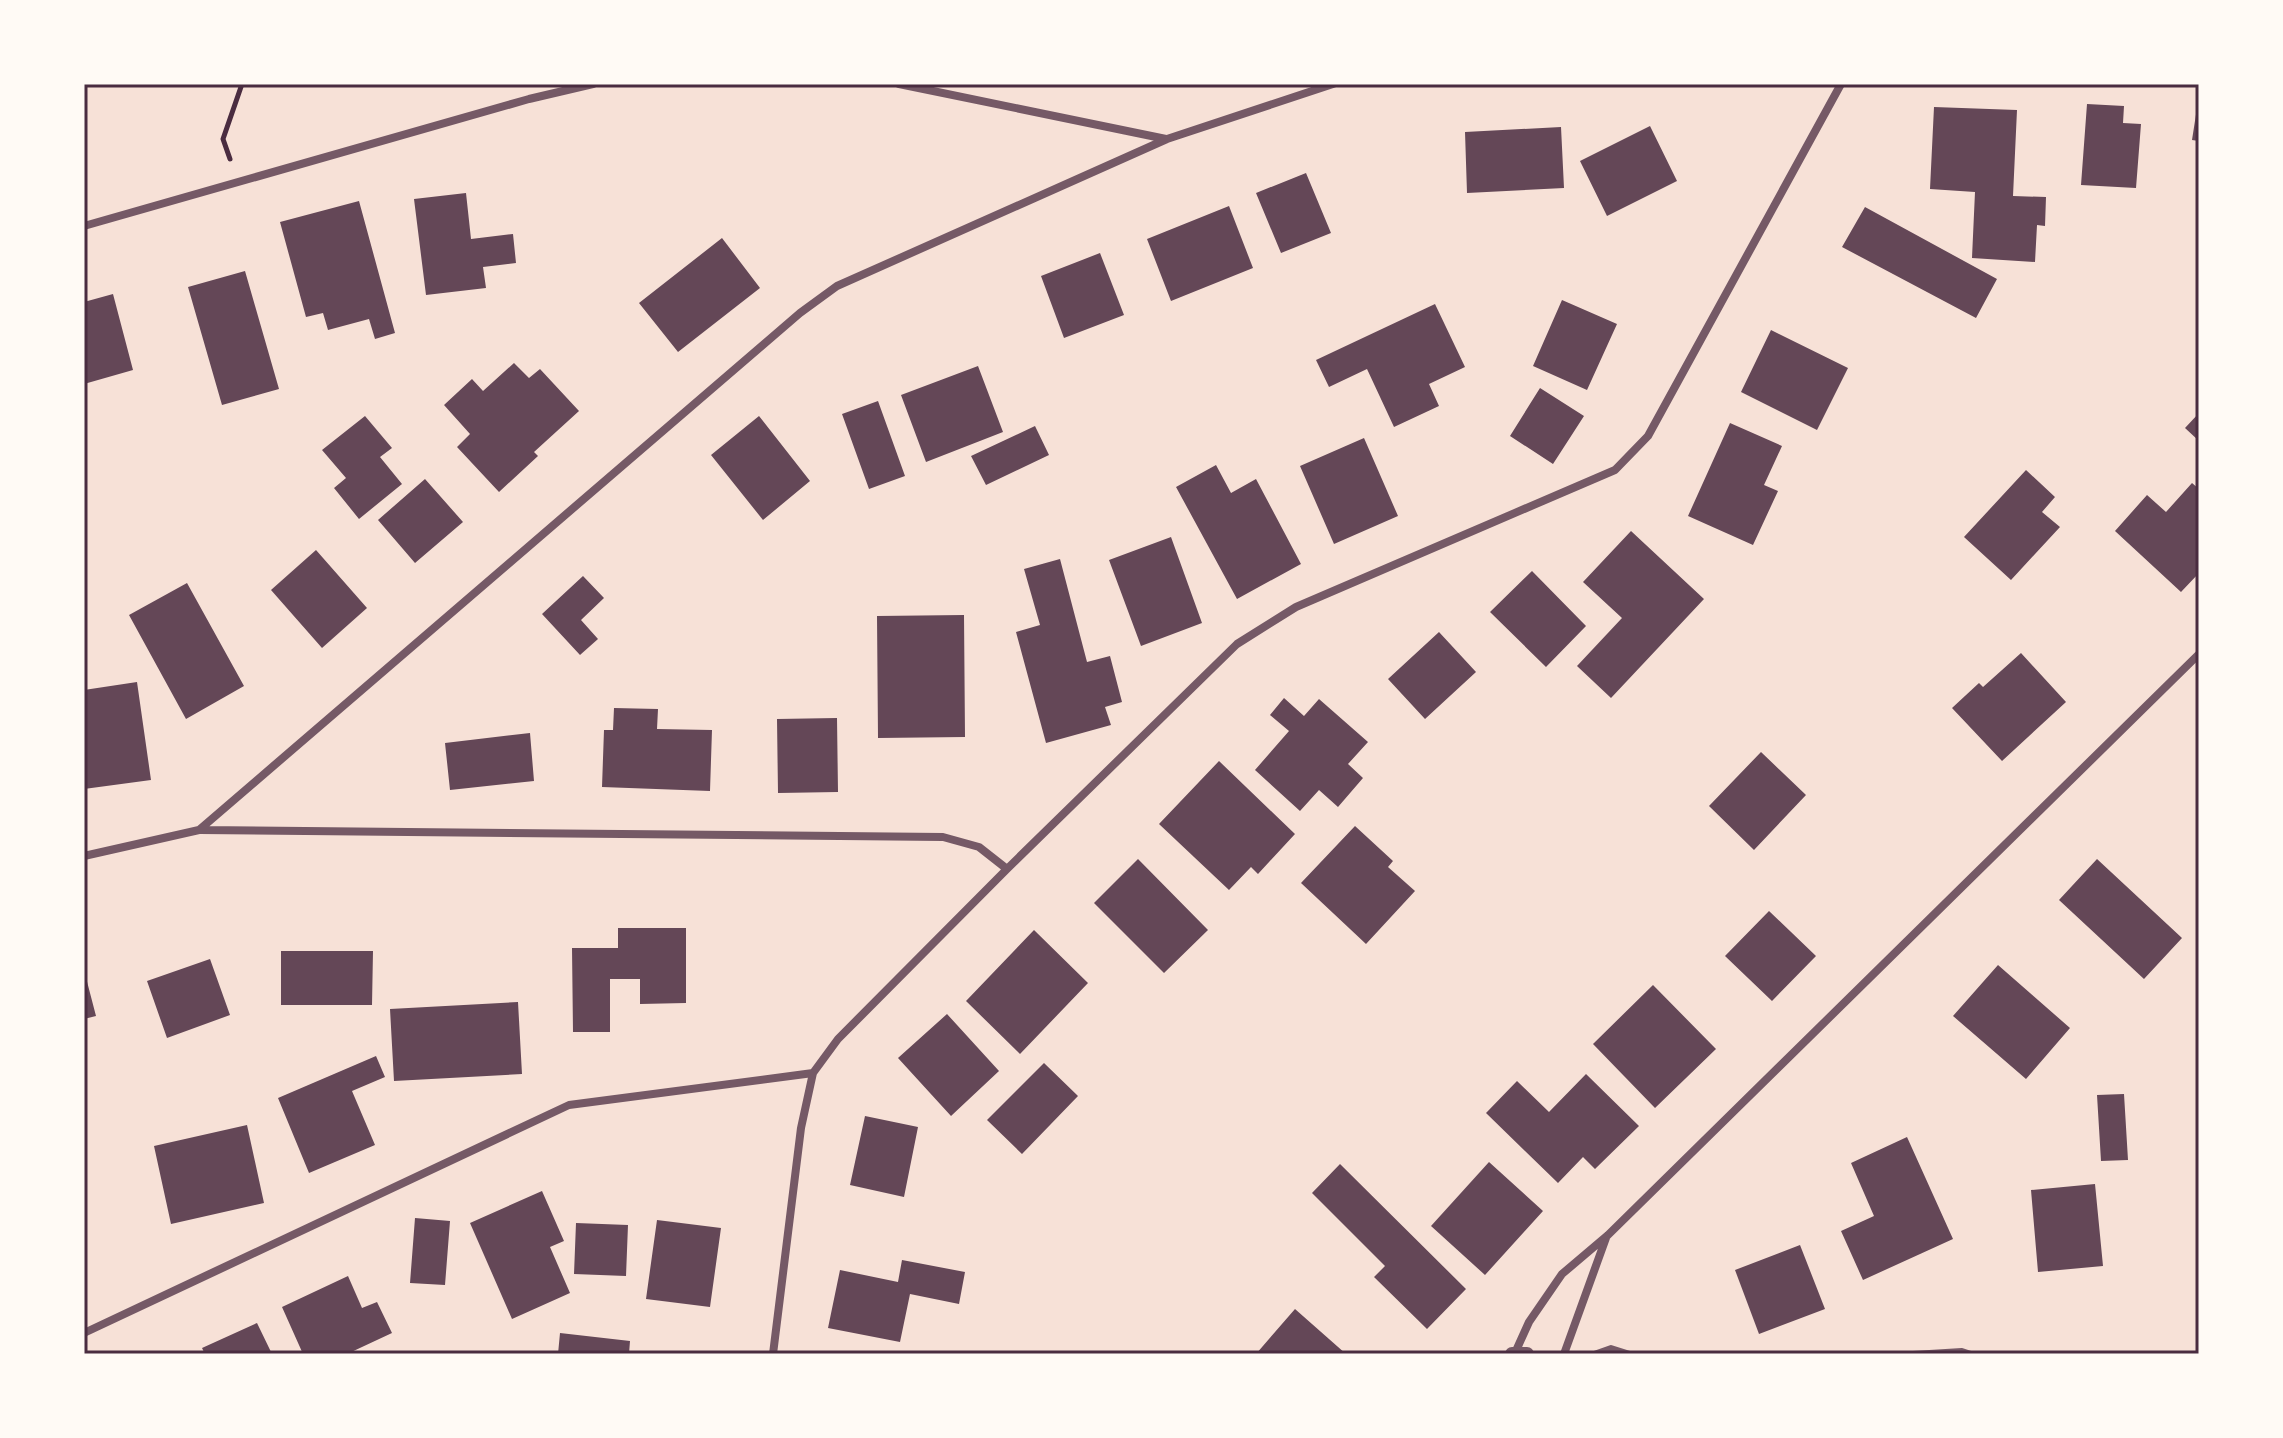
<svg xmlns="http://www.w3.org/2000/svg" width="2283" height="1438" font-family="Manrope,sans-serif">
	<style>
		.building { fill: #644757 }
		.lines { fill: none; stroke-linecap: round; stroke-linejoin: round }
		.path { stroke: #4a2c40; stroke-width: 5 }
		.service { stroke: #755966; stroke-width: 6 }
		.minor { stroke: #755966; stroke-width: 8 }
		.tertiary { stroke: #755966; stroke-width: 14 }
		.neatline { fill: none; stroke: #4a2c40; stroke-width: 3 }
	</style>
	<rect width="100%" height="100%" fill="#f7e1d7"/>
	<path class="building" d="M2087,104L2124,106L2123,123L2141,124L2136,188L2081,185Z
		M1934,107L2017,110L2013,196L2046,197L2045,226L2037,225L2035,262L1972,258L1975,192L1930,189Z
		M2197,108H2199V141L2192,140Z
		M1650,126L1677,181L1607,216L1580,161Z
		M1561,127L1564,188L1467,193L1465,132Z
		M1306,173L1331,233L1281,253L1256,193Z
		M466,193L471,239L513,234L516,263L483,267L486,288L426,295L414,199Z
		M359,201L395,333L375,339L369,319L328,330L323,313L306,317L280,222Z
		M1229,206L1253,268L1171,301L1147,239Z
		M1865,207L1997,279L1976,318L1842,247Z
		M722,238L760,288L678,352L639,303Z
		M1100,253L1124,315L1064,338L1041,276Z
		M245,271L279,389L222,405L188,287Z
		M113,294L133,370L84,384V302Z
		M1562,300L1617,324L1587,390L1533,366Z
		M1435,304L1465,367L1429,384L1439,406L1394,427L1367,369L1329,387L1316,360Z
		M1771,330L1848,368L1817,430L1741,392Z
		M514,363L529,378L540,369L579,411L534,452L538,456L499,492L457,447L470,434L444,405L472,379L483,391Z
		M978,366L1003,432L926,462L901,395Z
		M1540,388L1584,416L1553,464L1510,436Z
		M878,401L905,476L869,489L842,414Z
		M2199,413V441L2185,428Z
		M365,416L392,448L380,457L402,484L359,519L334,488L346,478L322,450Z
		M759,416L810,481L763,520L711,455Z
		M1730,423L1782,446L1764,485L1778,491L1753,545L1688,516Z
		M1035,426L1049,455L986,485L971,456Z
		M1364,438L1398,516L1334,544L1300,466Z
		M1216,465L1231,493L1256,479L1301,564L1237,599L1176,487Z
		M2026,470L2055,497L2042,512L2060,527L2011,580L1964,537Z
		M425,479L463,522L415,563L378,520Z
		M2192,483L2199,489V573L2181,592L2115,531L2147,495L2166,512Z
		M1631,531L1704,599L1611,698L1577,666L1622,618L1583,582Z
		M1171,537L1202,623L1141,646L1109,560Z
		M316,550L367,608L322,648L271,590Z
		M1060,559L1087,662L1110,656L1122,702L1105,707L1111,725L1046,743L1016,632L1040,625L1024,569Z
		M1532,571L1586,626L1546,667L1490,612Z
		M583,576L604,598L581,620L598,639L580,655L542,614Z
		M187,583L244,686L186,719L129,615Z
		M964,615L965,737L878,738L877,616Z
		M1439,632L1476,672L1425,719L1388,679Z
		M2021,653L2066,702L2002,761L1952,708L1979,683L1983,687Z
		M137,682L151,780L84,789V690Z
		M1284,698L1304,716L1319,699L1368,742L1348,764L1363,778L1338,807L1319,790L1300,811L1255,770L1289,731L1270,715Z
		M614,708L658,709L657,729L712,730L710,791L602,787L604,730H613Z
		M837,718L838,792L778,793L777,719Z
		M530,733L534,781L450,790L445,743Z
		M1761,752L1806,795L1754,850L1709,806Z
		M1219,761L1295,834L1258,874L1251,867L1229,890L1159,824Z
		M1355,826L1393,861L1388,867L1415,891L1366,944L1301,883Z
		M1138,859L1208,930L1164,973L1094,903Z
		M2097,859L2182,938L2144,979L2059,900Z
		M1769,911L1816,956L1772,1001L1725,956Z
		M618,928H686V1003L640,1004V979H610V1032H573L572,948H618Z
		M1034,930L1088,983L1020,1054L966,1001Z
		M281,951H373L372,1005H281Z
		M210,959L230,1015L167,1038L147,981Z
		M1998,965L2070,1028L2026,1079L1953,1016Z
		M84,970L96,1016L84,1019Z
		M1653,985L1716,1049L1655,1108L1593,1044Z
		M518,1002L522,1074L394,1081L390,1009Z
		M947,1014L999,1071L951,1116L898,1058Z
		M376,1056L385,1077L352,1091L375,1145L309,1173L278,1098Z
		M1044,1063L1078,1096L1022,1154L987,1120Z
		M1586,1074L1639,1126L1595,1169L1583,1157L1558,1183L1486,1113L1517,1081L1549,1112Z
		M2124,1094L2128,1160L2101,1161L2097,1095Z
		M865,1116L918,1127L904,1197L850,1185Z
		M247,1125L264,1203L171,1224L154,1146Z
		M1907,1137L1953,1239L1863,1280L1841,1231L1874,1216L1851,1163Z
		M1489,1162L1543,1211L1485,1275L1431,1226Z
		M1340,1164L1466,1289L1427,1329L1374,1277L1385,1266L1312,1193Z
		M2095,1184L2103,1266L2038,1272L2031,1190Z
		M542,1191L564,1241L550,1247L570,1293L512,1319L470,1223Z
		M415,1218L450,1221L445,1285L410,1283Z
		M657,1220L721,1228L710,1307L646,1299Z
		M576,1223L628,1225L626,1276L574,1274Z
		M1800,1245L1825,1309L1759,1334L1735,1270Z
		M902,1260L965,1272L959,1304L910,1294L900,1342L828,1328L840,1270L898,1282Z
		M348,1276L362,1308L377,1302L392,1333L347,1354H303L282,1307Z
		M1295,1309L1346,1354H1256Z
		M257,1323L272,1354H205L202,1348Z
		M560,1333L630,1341L629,1354H558Z"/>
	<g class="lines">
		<path class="path" d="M230,159L223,139L242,84"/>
		<path class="service" d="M1594,1354L1611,1348L1630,1354
			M1913,1354L1962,1351L1971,1354"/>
		<path class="minor" d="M899,84L1166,139
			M84,226L529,99L593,84
			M200,830L943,837L979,847L1007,869
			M84,856L199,830L800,313L837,286L1167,139L1333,84
			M84,1333L569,1105L813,1073
			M1515,1353L1529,1322L1562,1274L1608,1235L2199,654
			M773,1354L801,1128L813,1073L838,1039L1007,869L1237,644L1296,607L1615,470L1648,436L1841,84
			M1564,1354L1606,1238"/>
		<path class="tertiary" d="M1512,1354H1527"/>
	</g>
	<rect width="2283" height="1438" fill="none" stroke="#fffaf5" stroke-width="172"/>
	<rect x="86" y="86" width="2111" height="1266" class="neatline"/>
</svg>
